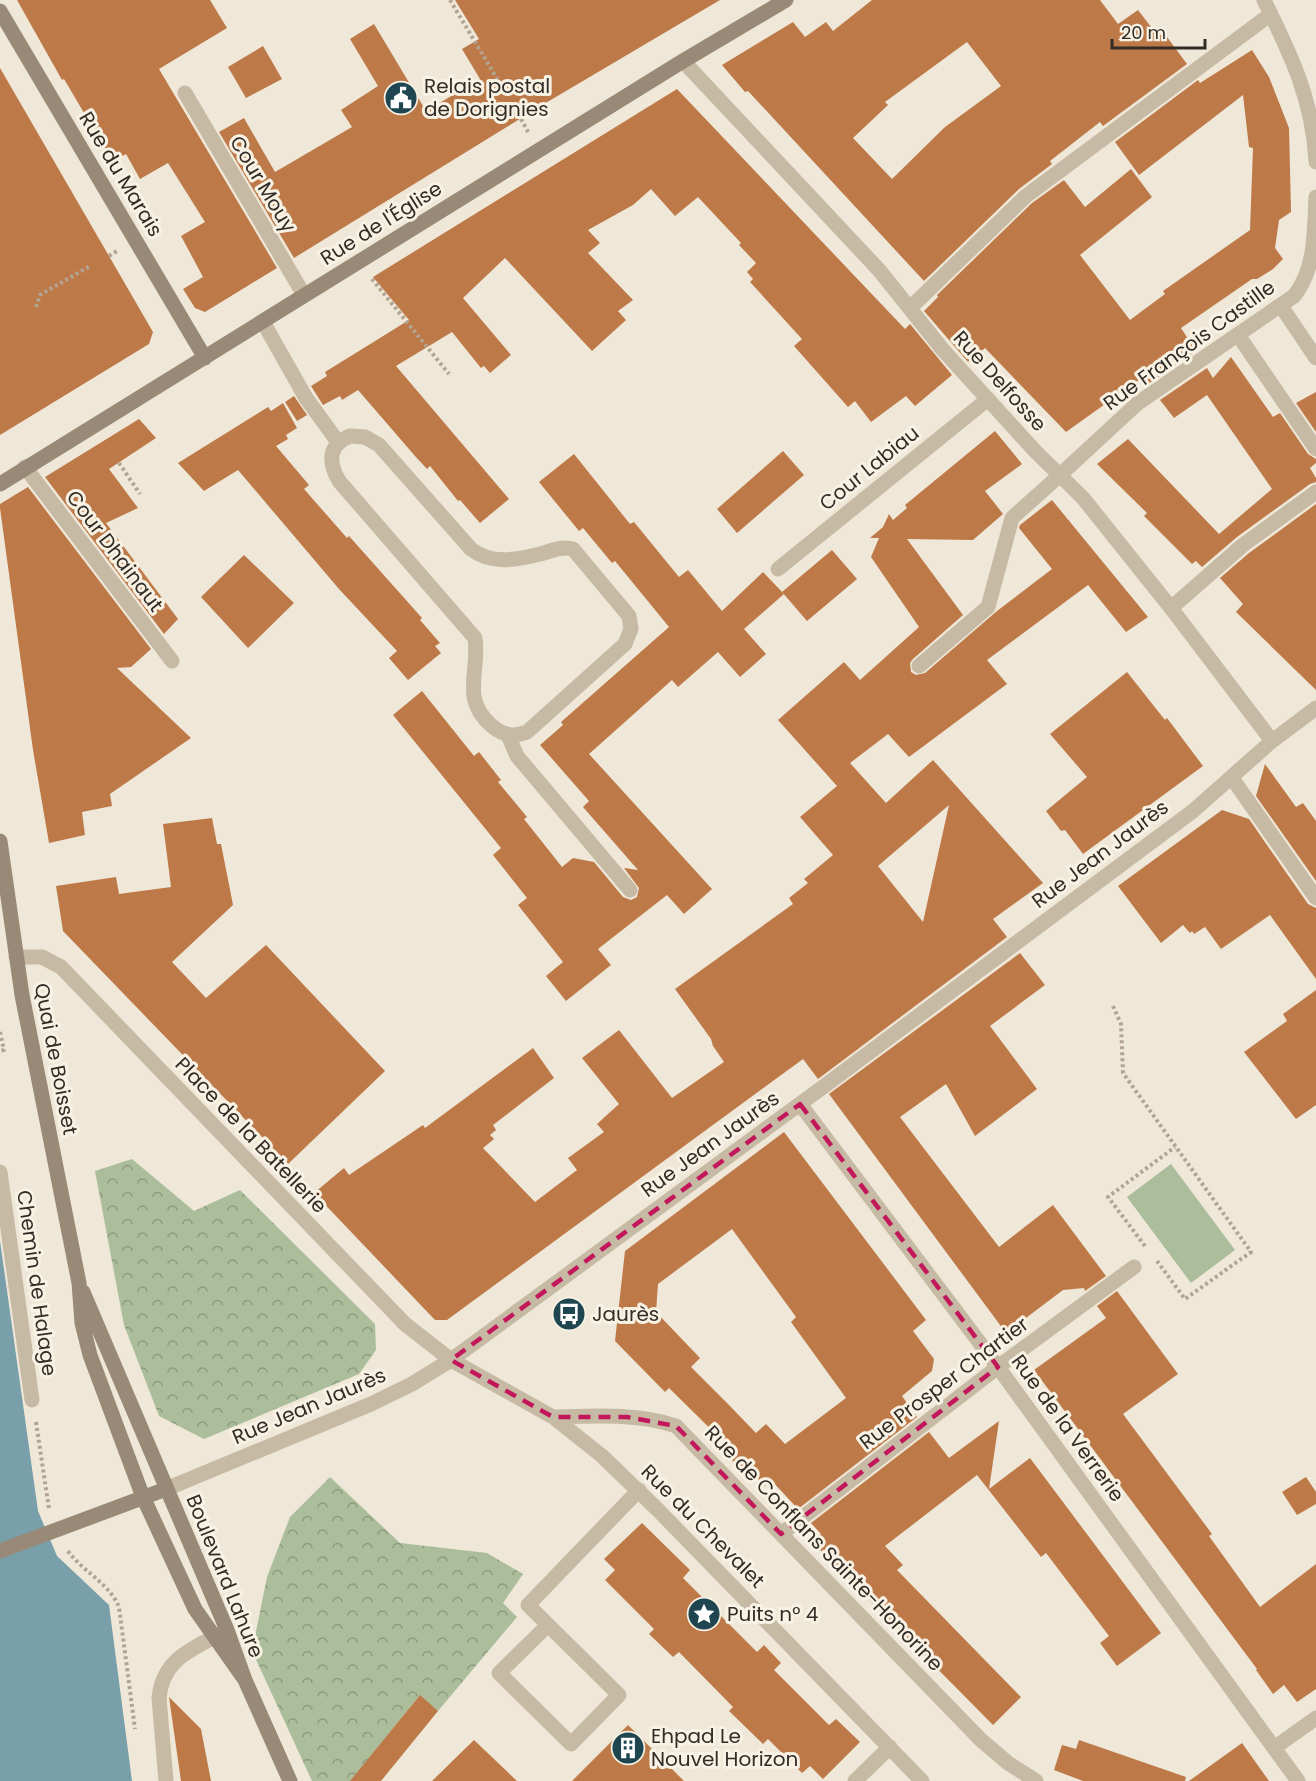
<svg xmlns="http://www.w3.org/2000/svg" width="1316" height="1781" font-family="Poppins,sans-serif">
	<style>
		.grass { fill: #abbd9a }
		.forest { fill: url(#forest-crowns) }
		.water { fill: #799faa }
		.building { fill: #be7948; fill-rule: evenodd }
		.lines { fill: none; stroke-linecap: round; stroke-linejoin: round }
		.path { stroke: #b2a490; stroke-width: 4; stroke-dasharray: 3 3; stroke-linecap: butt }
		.lane { stroke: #c6baa5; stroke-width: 15 }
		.street { stroke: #c6baa5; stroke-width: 15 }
		.secondary { stroke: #998a77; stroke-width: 15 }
		.marked { fill: none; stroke: #c2185b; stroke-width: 4.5; stroke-dasharray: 12 8; stroke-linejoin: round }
		.labels { text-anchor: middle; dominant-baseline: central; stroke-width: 6; stroke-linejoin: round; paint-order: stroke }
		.poi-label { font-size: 20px; fill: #322c26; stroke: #f7f2e4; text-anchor: start }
		.street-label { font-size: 20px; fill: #322c26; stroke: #f7f2e4 }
	</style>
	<defs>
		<pattern id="forest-crowns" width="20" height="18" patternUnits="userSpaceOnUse" patternTransform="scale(1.5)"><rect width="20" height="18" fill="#abbd9a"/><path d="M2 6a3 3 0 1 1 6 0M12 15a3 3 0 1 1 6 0" fill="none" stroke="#8c9a7d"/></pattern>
	</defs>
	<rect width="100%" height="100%" fill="#efe8d8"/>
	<path class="grass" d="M1171,1164L1235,1250L1191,1283L1127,1197Z"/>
	<path class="forest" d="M132,1159L194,1211L240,1190L375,1324L376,1350L359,1374L204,1439L159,1416L124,1325L95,1171Z
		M330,1477L400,1543L487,1553L523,1574L503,1603L517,1617L438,1711L419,1696L361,1768L367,1781H312L252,1651L267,1577L290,1517Z"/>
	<path class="water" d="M0,1241L38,1511L57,1556L109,1605L132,1781H0Z"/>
	<path class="building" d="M17,0H210L227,28L159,69L277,268L205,312L195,308L183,289L203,277L181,236L205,222L168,163L140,179L126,154L113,162L64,79L62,80Z
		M455,0H720L544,104L294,258L219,132L244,118L275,172L352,127L341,110L378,86L350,39L374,24L426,111L480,79L462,49L479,39Z
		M872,0H1100L1118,24L1138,10L1158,36L1164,33L1187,64L1103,126L1100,122L1050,161L1052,164L1019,189L924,281L748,91L745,92L722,65L793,22L805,37L826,22L833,31ZM967,42L1001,86L945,127L892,179L853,138L888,105L885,102Z
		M263,46L282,79L246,98L228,67Z
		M1252,50L1269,77L1289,128L1291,212L1279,220L1275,248L1283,259L1273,269L1257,279H1252L1181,328L1196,351L1148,384L1143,377L1066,432L985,348L968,362L924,311L938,297L937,295L1032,203L1064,180L1085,207L1131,169L1152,197L1080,255L1130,320L1165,294L1163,291L1250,230L1253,148L1249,147L1243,95L1139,175L1115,142L1198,80L1200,83Z
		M0,68L153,332L149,344L0,435Z
		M677,89L905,329L910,324L952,375L915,406L906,396L871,422L855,401L848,407L794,346L802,339L750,282L753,279L747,272L756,263L739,245L741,243L698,197L675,216L651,189L633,205L588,230L600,243L588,253L633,300L618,311L626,320L592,351L505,258L463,298L511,355L490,373L484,366L481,368L452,332L396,366L509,499L480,523L460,500L458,501L430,466L427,469L415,456L358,390L342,400L340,396L323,405L311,386L327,376L325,372L409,320L373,277Z
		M1231,357L1273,417L1280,413L1308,454L1316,459V463L1310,468L1316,478V482L1310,484L1237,537L1202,567L1196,561L1192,564L1144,516L1147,513L1097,464L1128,439L1219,534L1272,489L1207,395L1174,418L1160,400L1207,368L1213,378Z
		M1316,392V432L1296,403Z
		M294,396L307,415L297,421L285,402Z
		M283,403L297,428L286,435L288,439L276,446L309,485L304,489L347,538L349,536L422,618L420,620L440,643L435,646L441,653L408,680L389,658L397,651L339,589L238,470L204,491L178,463L268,407L271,411Z
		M139,419L156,438L109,469L138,508L106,523L178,619L164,634L45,477Z
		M995,431L1022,464L985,491L1003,514L973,540L907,539L963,615L913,659L910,663L911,672L916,675L925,673L997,611L1052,569L1019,528L1020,525L1052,500L1148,617L1126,632L1088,585L987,660L1007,684L909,757L888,734L850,763L886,803L933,760L1043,883L993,919L1007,937L818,1079L803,1059L447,1320H435L314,1193L344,1168L349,1175L423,1125L425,1128L533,1048L554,1078L493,1125L496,1130L490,1135L494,1139L483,1148L535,1202L577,1170L568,1158L604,1132L597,1124L619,1104L582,1058L619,1030L672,1098L724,1062L713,1046L711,1039L675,989L793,904L789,898L808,883L804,879L833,855L800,817L837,786L778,720L844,662L860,680L919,627L871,557L879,538H870L883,527L889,514L893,520L907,508L905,505ZM949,805L923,922L878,866Z
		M783,451L804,475L737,533L717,509Z
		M574,454L630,524L634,522L679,577L688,570L722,611L763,572L784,594L744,629L766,654L740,677L718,652L678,687L672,680L589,754L712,889L684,914L667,895L598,949L611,965L566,1001L546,976L563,962L518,905L527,898L493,855L501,848L393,715L422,691L474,756L479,752L501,780L498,782L527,817L524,819L562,867L573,858L594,862L623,897L631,900L637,897L639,888L624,868L638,870L583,807L589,801L540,745L563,725L561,722L669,627L615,561L612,563L583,528L579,531L539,482Z
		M28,487L151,649L131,667L117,668L191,738L110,794L112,806L82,812L85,835L49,843L33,750L0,508V504Z
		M1316,504V690L1236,612L1243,604L1220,578L1249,553Z
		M832,550L857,579L807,621L782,592Z
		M244,555L294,603L248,648L201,597Z
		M1127,672L1165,720L1167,718L1203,766L1083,854L1065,830L1061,831L1046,811L1087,777L1050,734Z
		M1265,764L1296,807L1303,803L1316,821V881L1256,796Z
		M1222,810L1249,819L1308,904L1316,908V979L1270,915L1221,949L1205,927L1194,934L1192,931L1190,933L1183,925L1161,943L1118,886Z
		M212,818L217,844H221L233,905L172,962L206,998L266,945L385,1071L288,1164L63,931L56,886L116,877L119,894L171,887L163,824Z
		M1020,953L1045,985L990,1026L1037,1089L975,1136L946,1084L900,1117L999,1247L1053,1205L1106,1276L1085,1291L1084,1288L1063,1290L1006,1333L829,1094Z
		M1316,990V1105L1296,1119L1244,1052L1287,1021L1283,1014Z
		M784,1132L926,1320L913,1331L934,1359L932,1371L902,1396L917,1417L798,1509L771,1480L765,1486L756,1477L752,1480L730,1458L735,1453L669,1388L665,1392L615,1341L625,1251ZM732,1229L796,1317L791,1322L846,1398L785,1444L766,1424L756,1433L728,1404L691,1367L700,1358L656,1312L658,1284Z
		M1117,1291L1178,1374L1123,1414L1212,1534L1209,1536L1260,1607L1316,1564V1689L1297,1702L1284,1685L1273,1694L1256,1670L1257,1669L1034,1370L1106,1318L1097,1306Z
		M999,1421L989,1489L1030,1458L1161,1633L1117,1666L1100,1643L1109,1636L1046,1553L1041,1557L977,1475L885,1546L903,1565L897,1570L1021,1697L993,1725L811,1541L821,1534L811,1523L929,1432L949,1458Z
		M1306,1477L1316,1492V1504L1297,1515L1282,1492Z
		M642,1523L690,1570L683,1578L757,1652L764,1645L781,1663L774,1670L829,1725L836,1719L860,1742L823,1779L810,1766L802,1773L768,1739L763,1744L729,1711L733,1707L679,1652L673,1657L649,1634L654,1629L605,1580L615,1570L604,1559Z
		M420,1695L438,1711L381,1781H350Z
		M169,1697L201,1729L211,1781H181Z
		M628,1725L684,1781H572Z
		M474,1740L517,1781H432Z
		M1079,1740L1186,1777L1185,1781H1083L1054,1770L1062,1745L1076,1749Z
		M1242,1743L1269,1781H1189Z"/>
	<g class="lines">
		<path class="path" d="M450,0L505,92
			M521,119L528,132
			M109,256L117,251
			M372,279L449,374
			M36,307L40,295L90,266
			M119,463L140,494
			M1113,1006L1121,1024L1123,1073L1251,1252L1185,1299L1157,1261
			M0,1032L4,1050L0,1051
			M1145,1246L1108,1197L1175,1147
			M36,1422L49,1509
			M68,1551C83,1572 109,1583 119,1607L135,1729"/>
		<path class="lane" d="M263,322L306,398L338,442
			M350,436L365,437L379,445L471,549C491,565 516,560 540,554C552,551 560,546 573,549L629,616L631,629L625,644L527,732C514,737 504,736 492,726C460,699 480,672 475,638L339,481C328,462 328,445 350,436Z
			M25,467L172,661
			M778,569L988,399
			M1171,608L1243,545L1316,492
			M919,666L988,607L1012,518L1060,475
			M508,735L517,756L630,890
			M0,1172L32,1400
			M548,1625L499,1673L571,1744L619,1695L528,1605L639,1490
			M855,1781L890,1747"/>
		<path class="street" d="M1264,0C1291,55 1313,100 1316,162
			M683,61L879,270L943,350L1036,452L1083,498L1171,608L1272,741
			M185,93L304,295
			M1281,306L1316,358
			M910,308L1026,196L1271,14
			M1238,335L1316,449
			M1060,475L1138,403L1294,296C1316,269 1314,231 1316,197
			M1232,778L1316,898
			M16,957H42L61,967L405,1324L451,1360L553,1417L602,1456L658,1510L922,1781
			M800,1104L998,1367L1298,1781
			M553,1417C594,1416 637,1413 676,1426L981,1740L1008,1763L1036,1781
			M166,1489L371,1404L412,1384L451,1360L823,1087L1193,811L1272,741L1316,708
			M781,1534L998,1367L1134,1267
			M1274,1748L1316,1718
			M166,1781L159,1698C163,1657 194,1649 225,1631"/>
		<path class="secondary" d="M0,11L205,358
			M0,484L683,61L786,0
			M0,841L22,995L79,1283L82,1323L90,1355L143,1497L195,1609L245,1680
			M83,1292L227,1630L245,1680L290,1781
			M0,1551L166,1489"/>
	</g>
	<path class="marked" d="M800,1104L998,1367L781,1534L676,1426L627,1417H553L451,1360Z"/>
	<defs>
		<symbol id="civic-disc" viewBox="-11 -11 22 22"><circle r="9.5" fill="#1f4551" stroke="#f7f2e4"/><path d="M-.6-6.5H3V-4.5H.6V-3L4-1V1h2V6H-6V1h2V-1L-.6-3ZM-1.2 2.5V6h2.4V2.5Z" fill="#fff"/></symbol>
		<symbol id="bus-disc" viewBox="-11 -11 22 22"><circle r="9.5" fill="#1f4551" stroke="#f7f2e4"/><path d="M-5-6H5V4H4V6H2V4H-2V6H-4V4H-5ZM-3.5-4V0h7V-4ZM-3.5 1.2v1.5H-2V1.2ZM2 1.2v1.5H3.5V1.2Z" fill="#fff"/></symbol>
		<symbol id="sight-disc" viewBox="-11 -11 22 22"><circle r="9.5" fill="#1f4551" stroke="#f7f2e4"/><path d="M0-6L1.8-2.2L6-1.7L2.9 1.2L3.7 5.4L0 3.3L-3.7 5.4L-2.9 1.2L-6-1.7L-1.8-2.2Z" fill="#fff"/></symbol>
		<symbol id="building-disc" viewBox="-11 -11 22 22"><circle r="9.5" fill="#1f4551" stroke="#f7f2e4"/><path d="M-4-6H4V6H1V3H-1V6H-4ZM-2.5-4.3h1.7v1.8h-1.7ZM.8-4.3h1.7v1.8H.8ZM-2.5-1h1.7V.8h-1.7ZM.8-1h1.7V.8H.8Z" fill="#fff"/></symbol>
	</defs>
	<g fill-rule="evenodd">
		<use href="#civic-disc" x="382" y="79" width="38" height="38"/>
		<use href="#bus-disc" x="550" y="1295" width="38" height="38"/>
		<use href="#sight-disc" x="685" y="1595" width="38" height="38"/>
		<use href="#building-disc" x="609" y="1729" width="38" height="38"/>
	</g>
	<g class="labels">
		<g class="poi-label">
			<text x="424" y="86">Relais postal<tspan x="424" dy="23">de Dorignies</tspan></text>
			<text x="592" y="1314">Jaurès</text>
			<text x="727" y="1614">Puits n° 4</text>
			<text x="651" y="1736">Ehpad Le<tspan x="651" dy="23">Nouvel Horizon</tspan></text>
		</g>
		<g class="street-label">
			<text transform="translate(121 174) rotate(59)">Rue du Marais</text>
			<text transform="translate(263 184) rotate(59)">Cour Mouy</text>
			<text transform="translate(381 223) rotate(-32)">Rue de l'Église</text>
			<text transform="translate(1189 345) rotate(-36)">Rue François Castille</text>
			<text transform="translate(1000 381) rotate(48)">Rue Delfosse</text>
			<text transform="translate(869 468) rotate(-39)">Cour Labiau</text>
			<text transform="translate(115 551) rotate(53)">Cour Dhainaut</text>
			<text transform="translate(1100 854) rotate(-37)">Rue Jean Jaurès</text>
			<text transform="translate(56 1059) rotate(79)">Quai de Boisset</text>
			<text transform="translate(251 1135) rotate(46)">Place de la Batellerie</text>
			<text transform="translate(710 1144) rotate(-36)">Rue Jean Jaurès</text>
			<text transform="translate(37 1283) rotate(82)">Chemin de Halage</text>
			<text transform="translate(944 1383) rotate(-37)">Rue Prosper Chartier</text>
			<text transform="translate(309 1406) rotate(-23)">Rue Jean Jaurès</text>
			<text transform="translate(1068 1428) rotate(54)">Rue de la Verrerie</text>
			<text transform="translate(703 1526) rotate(45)">Rue du Chevalet</text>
			<text transform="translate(824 1548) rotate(46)">Rue de Conflans Sainte-Honorine</text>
			<text transform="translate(225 1576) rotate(68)">Boulevard Lahure</text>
		</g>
	</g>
	<path d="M1112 39v9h93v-9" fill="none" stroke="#322c26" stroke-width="3"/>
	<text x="1121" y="39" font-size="18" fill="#322c26" stroke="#f7f2e4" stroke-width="4.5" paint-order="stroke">20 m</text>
</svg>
